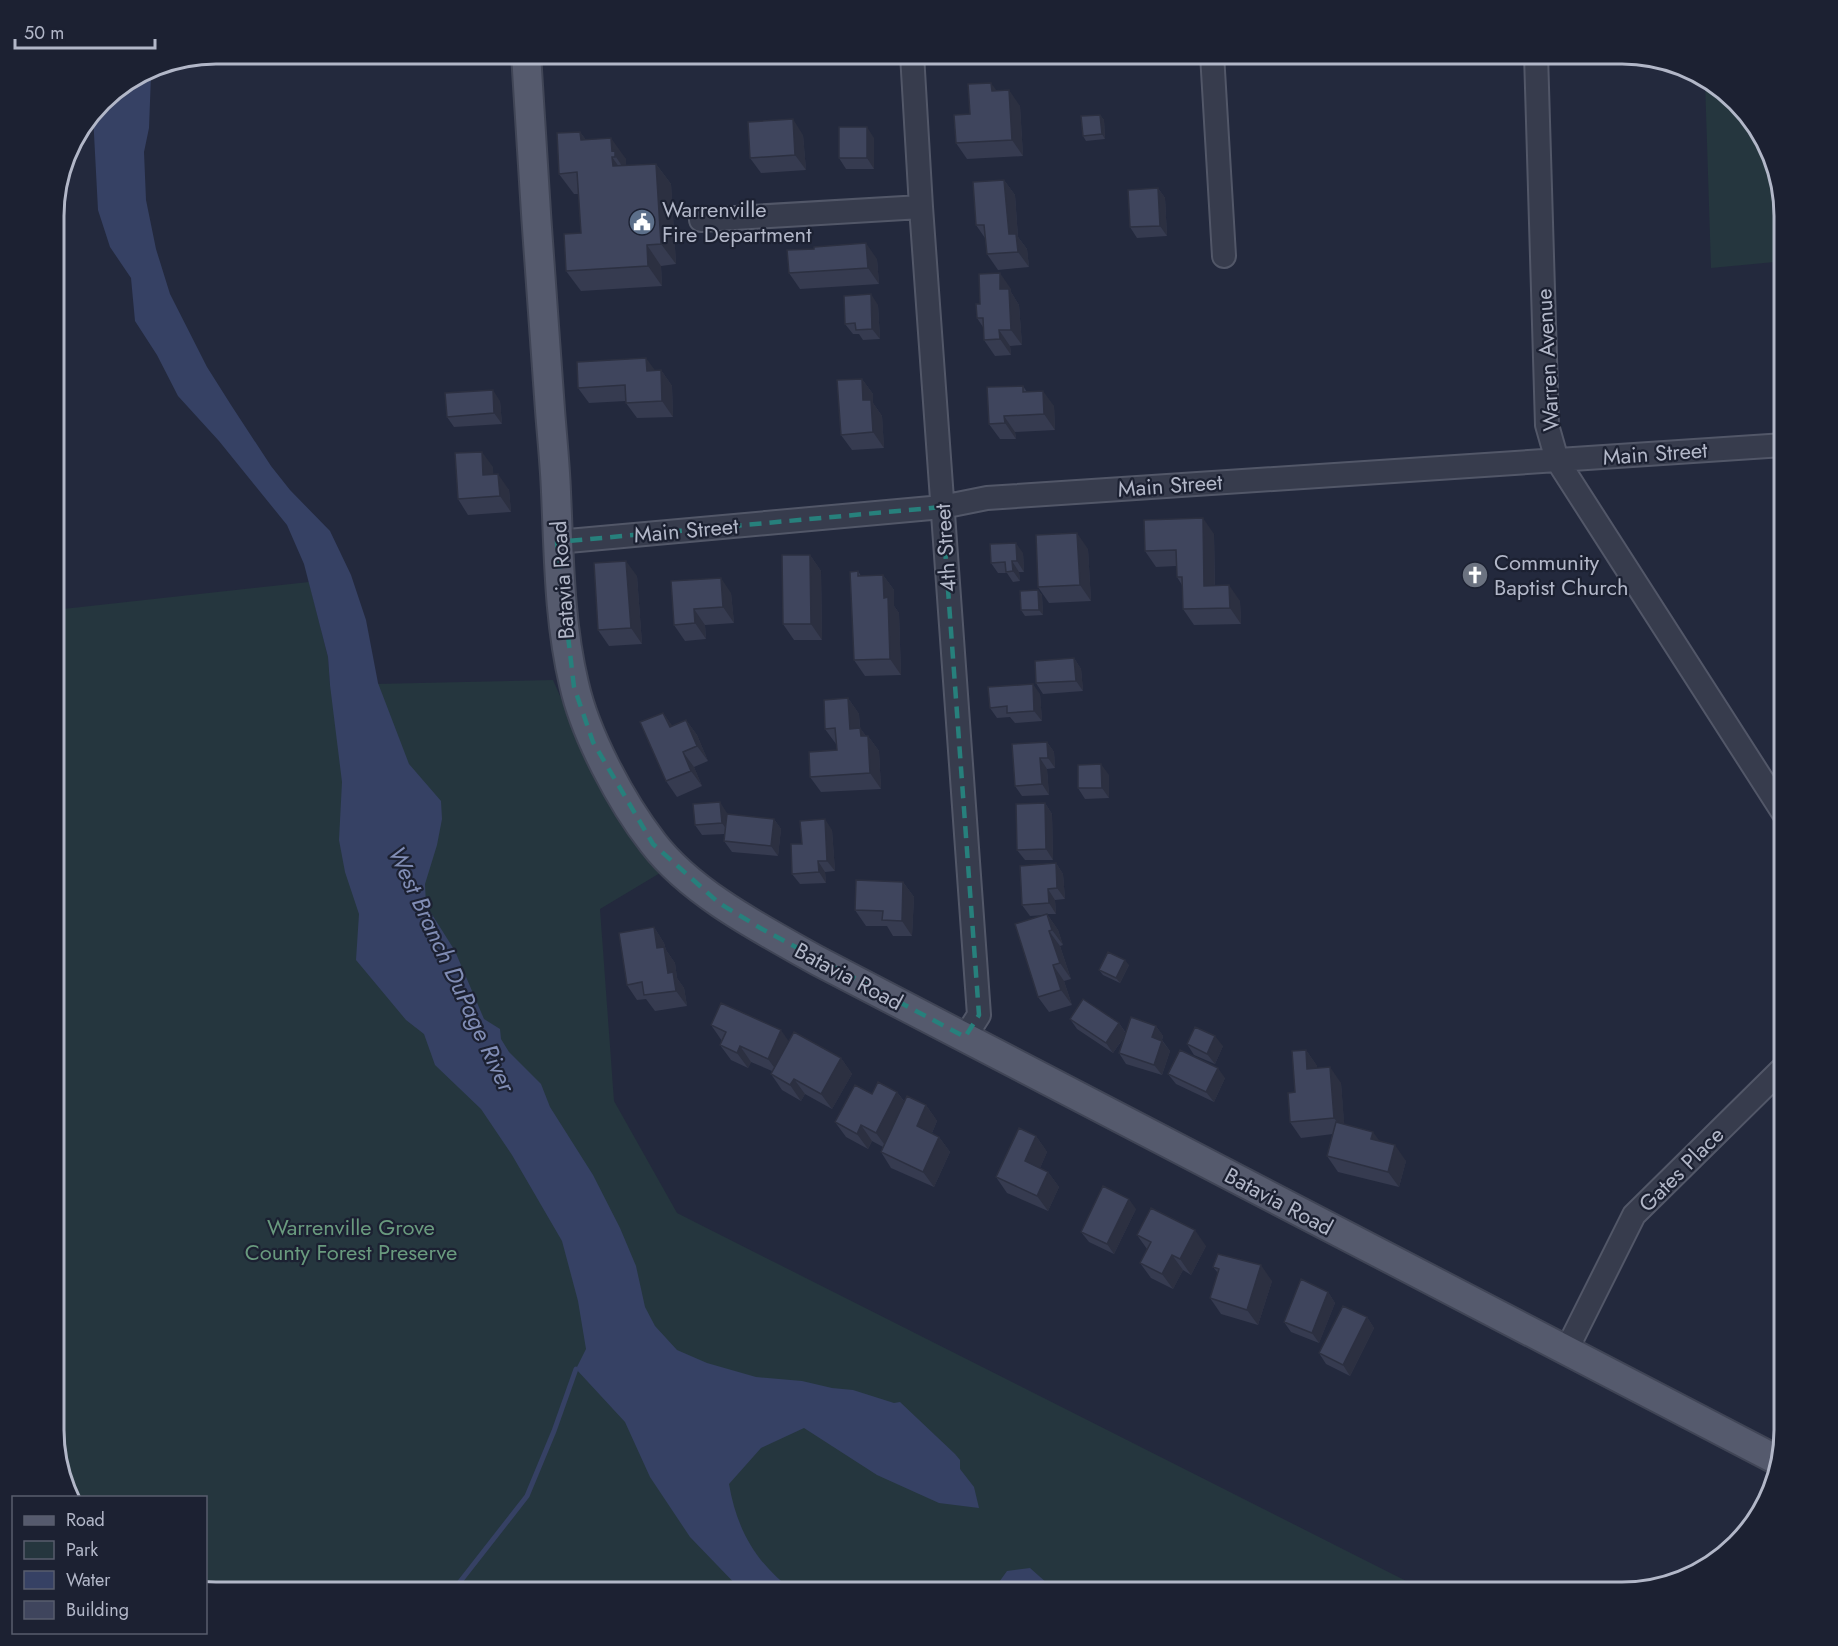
<svg xmlns="http://www.w3.org/2000/svg" width="1838" height="1646" font-family="Jost,sans-serif">
	<style>
		.green { fill: #25363e }
		.water { fill: #364164 }
		.lines { fill: none; stroke-linecap: round; stroke-linejoin: round }
		.stream { stroke: #364164; stroke-width: 5 }
		.minor-casing { stroke: #525768; stroke-width: 26 }
		.major-casing { stroke: #404556; stroke-width: 32 }
		.minor { stroke: #373c4d; stroke-width: 22 }
		.major { stroke: #555a6d; stroke-width: 28 }
		.wall { fill: #363b50 }
		.shaded-wall { fill: #2c3041 }
		.building { fill: #3f455d; stroke: #2c3041; stroke-width: 1.5 }
		.marked { fill: none; stroke: #27807c; stroke-width: 4.5; stroke-dasharray: 12 8; stroke-linejoin: round }
		.labels { text-anchor: middle; dominant-baseline: central; stroke-width: 4.5; stroke-linejoin: round; paint-order: stroke }
		.poi-label { font-size: 22px; fill: #b2b7c8; stroke: #1c2132; text-anchor: start }
		.street-label { font-size: 22px; fill: #b2b7c8; stroke: #1c2132 }
		.park-label { font-size: 22px; fill: #699a7e; stroke: #1c2132 }
		.water-label { font-size: 24px; font-style: italic; fill: #818db5; stroke: #1c2132 }
		.rim { fill: none; stroke: #b2b7c8; stroke-width: 3 }
	</style>
	<rect width="100%" height="100%" fill="#23293d"/>
	<path class="green" d="M1705,80L1736,101L1772,154L1784,216V261L1711,268Z
		M309,582L328,657L330,685L553,680L587,757L617,814L660,873L600,909L614,1101L677,1213L1428,1592H216L206,1590V1498L70,1497L66,1492L54,1440V610Z"/>
	<path class="water" d="M148,70L151,75L149,128L144,152L146,200L156,249L170,294L207,367L231,405L271,466L290,490L330,531L351,575L366,620L378,683L409,764L441,801L442,819L437,845L425,884L426,905L455,951L484,1019L500,1029L501,1039L509,1052L541,1084L550,1107L593,1175L620,1228L636,1266L645,1307L655,1326L677,1350L707,1363L756,1377L802,1381L832,1388L853,1390L894,1403L900,1402L955,1454L960,1460V1469L974,1487L979,1508L939,1503L877,1475L804,1428L761,1448L729,1484C737,1530 756,1564 795,1592H743L690,1537L650,1477L625,1422L576,1369L586,1349L578,1301L562,1241L512,1155L481,1109L435,1065L424,1034L406,1020L356,960L359,914L345,872L339,840L342,782L330,685L328,657L304,564L287,525L219,441L178,396L157,355L135,321L131,278L110,247L98,210L93,115L109,94Z
		M1030,1568L1057,1592H992L1007,1571Z"/>
	<g class="lines">
		<path class="stream" d="M452,1592L527,1496L554,1431L576,1369"/>
		<defs>
			<path id="minor" d="M912,54L921,207L979,1015L965,1037
				M1212,54L1224,256
				M1536,54L1547,425L1557,460L1784,814
				M701,220L921,207
				M557,542L942,507L987,498L1784,445
				M1566,1351L1634,1215L1784,1067"/>
			<path id="major" d="M526,54C533,173 541,291 550,410C552,437 555,464 556,492C559,556 559,621 574,684C585,734 621,802 653,843C692,894 763,930 818,961L1779,1461"/>
		</defs>
		<use href="#minor" class="minor-casing"/>
		<use href="#major" class="major-casing"/>
		<use href="#minor" class="minor"/>
		<use href="#major" class="major"/>
	</g>
	<path class="wall" d="M950,54H980V61H955Z
		M997,91L1020,106L1023,156L967,159L956,143Z
		M1100,115L1104,120L1105,139L1086,141L1083,136Z
		M580,132L586,140L626,159V166L656,164L671,184L676,264L661,266L662,286L581,291L566,271L581,233L579,194H574L559,174Z
		M803,135L806,170L761,173L750,158Z
		M874,138V169H846L839,158Z
		M1004,180L1015,195L1018,237L1027,249L1029,267L998,270L987,254L985,238L976,225Z
		M1158,188L1165,198L1167,236L1137,238L1130,227Z
		M877,259L879,284L800,289L789,273Z
		M1011,289V292L1019,305L1022,345L1010,346L1011,355L995,356L984,340L983,327L977,318L980,304Z
		M878,305L880,339L863,340L859,334H853L845,324Z
		M661,370L672,386L673,417L637,418L626,403V401L589,403L578,388L655,371Z
		M862,379L873,394V403L882,416L884,448L852,450L841,435Z
		M1023,386L1027,392L1054,406L1055,430L1015,432L1016,439H1000L989,424Z
		M500,401L502,424L454,427L447,417Z
		M493,467V474L509,490L511,512L468,515L458,499Z
		M1214,534L1215,586L1240,601L1241,624L1194,625L1183,609L1182,585L1177,577L1176,566L1156,567L1145,551Z
		M1088,549L1091,601L1049,603L1038,587Z
		M1023,553L1024,572H1019L1020,581L1013,582L1007,573H998L991,563Z
		M810,555L821,571L822,640H794L783,624Z
		M858,571L861,576L883,575L894,590V606L899,613L901,675L865,676L854,660Z
		M637,576L642,644L609,646L598,630Z
		M671,581L731,593L734,623L705,625L706,639L685,641L674,625Z
		M1038,590L1042,595L1043,615L1025,616L1021,610Z
		M1074,658L1081,669L1083,691L1043,694L1036,683Z
		M1040,694L1042,721L1015,723L1010,717L997,718L990,708Z
		M848,698L859,714L860,728L866,736H868L879,751L881,789L821,792L810,777L837,750L836,744L825,729Z
		M663,713L672,726L686,720L697,735L708,761L694,767L702,786L677,797L666,781Z
		M1047,742L1054,752L1055,768L1047,769L1049,795L1022,796L1015,786Z
		M1109,775V798L1085,799L1078,788Z
		M1045,803L1052,814L1053,860H1025L1017,850Z
		M727,813V814L774,819L781,829L778,856L732,852L724,841L725,834L702,835L695,825Z
		M832,830L835,871L825,872L826,883L800,884L792,874L802,844Z
		M1056,863L1063,874L1065,899L1055,900L1056,914H1047L1058,930L1063,945L1060,946L1071,979L1064,981L1072,1005L1049,1012L1038,997L1045,915L1030,916L1022,905Z
		M903,882L914,897L912,936H893L887,926H866L855,910Z
		M654,927L664,943L666,950L675,963L677,978L684,988L687,1006L655,1011L646,999L637,1000L627,985Z
		M1129,965L1120,983L1103,975L1099,970Z
		M1070,1019L1119,1023L1126,1033L1156,1026L1163,1036L1162,1040L1170,1051L1162,1075L1126,1064L1119,1053L1125,1036L1113,1053L1077,1029Z
		M711,1025L789,1042L841,1058L852,1074L832,1109L805,1094L801,1101L782,1090L771,1074L772,1071L751,1062L748,1068L731,1060L720,1045L722,1041Z
		M1187,1044L1223,1046L1215,1064L1194,1055Z
		M1306,1050L1317,1066V1068L1341,1083L1344,1124L1380,1141L1406,1161L1399,1187L1338,1172L1327,1156L1333,1134L1301,1138L1290,1122L1295,1092Z
		M1168,1074L1225,1078L1214,1102L1176,1084Z
		M897,1092L904,1101L926,1105L937,1121L932,1133L939,1137L950,1152L934,1187L891,1168L881,1152L883,1147L872,1141L868,1149L846,1137L835,1122L872,1094Z
		M1036,1136L1047,1152L1040,1168L1048,1172L1059,1187L1048,1211L1007,1193L996,1177Z
		M1136,1209L1114,1254L1089,1242L1081,1232Z
		M1137,1235L1206,1246L1191,1275L1183,1270L1173,1289L1151,1278L1140,1263L1147,1249Z
		M1213,1267L1272,1281L1258,1325L1221,1314L1210,1298L1218,1273Z
		M1328,1292L1335,1303L1319,1343L1291,1332L1284,1322Z
		M1367,1317L1374,1328L1350,1376L1326,1364L1319,1353Z"/>
	<path class="shaded-wall" d="M975,54H980V61Z
		M991,83L1002,98L992,91Z
		M1009,90L1020,106L1023,156L1012,140Z
		M1100,115L1104,120L1105,139L1102,134Z
		M793,119L803,135L806,170L795,155Z
		M867,127L874,138V169L867,158Z
		M580,132L595,152L581,140Z
		M611,138L626,159V166L630,178L612,151Z
		M612,157L627,178L613,166Z
		M656,164L671,184L676,264L661,244Z
		M1004,180L1015,195L1018,237L1027,249L1029,267L1018,252L1009,234Z
		M1158,188L1165,198L1167,236L1160,226Z
		M866,243L877,259L879,284L868,268Z
		M647,245L661,266L662,286L648,266Z
		M1000,273L1011,289V292L1019,305L1022,345L1011,330L1000,289Z
		M871,294L878,305L880,339L872,329Z
		M999,330L1010,346L1011,355L1000,339Z
		M646,358L657,373L647,371Z
		M661,370L672,386L673,417L662,401Z
		M862,379L873,394V403L882,416L884,448L873,432L863,400Z
		M493,390L500,401L502,424L494,413Z
		M1043,391L1054,406L1055,430L1044,414Z
		M1004,416L1015,432L1016,439L1005,423Z
		M482,452L493,467L494,491L483,475Z
		M498,474L509,490L511,512L500,496Z
		M1203,518L1214,534L1215,602L1204,586Z
		M1077,533L1088,549L1091,601L1080,585Z
		M1016,543L1023,553L1024,572L1017,561Z
		M810,555L821,571L822,640L811,624Z
		M626,561L637,576L642,644L631,628Z
		M1012,561L1019,572L1020,581L1013,571Z
		M883,575L894,590V606L899,613L901,675L890,659L884,598Z
		M721,578L731,593L734,623L723,607Z
		M1229,585L1240,601L1241,624L1230,608Z
		M1038,590L1042,595L1043,615L1039,610Z
		M694,609L705,625L706,639L695,623Z
		M1074,658L1081,669L1083,691L1076,681Z
		M1033,684L1040,694L1042,721L1034,711Z
		M848,698L859,714L861,745L850,729Z
		M663,713L674,728L670,727Z
		M686,720L697,735L708,761L697,746Z
		M860,728L868,739V736L879,751L881,789L870,773L861,736Z
		M1047,742L1054,752L1055,768L1048,758Z
		M683,752L694,767L702,786L691,771Z
		M1040,758L1047,769L1049,795L1042,784Z
		M1101,764L1109,775V798L1102,788Z
		M720,802L727,813L729,833L722,823Z
		M1045,803L1052,814L1053,860L1046,849Z
		M774,819L781,829L778,856L771,846Z
		M825,819L832,830L835,871L827,861Z
		M818,861L825,872L826,883L819,872Z
		M1056,863L1063,874L1065,899L1057,888Z
		M903,882L914,897L912,936L902,921Z
		M1048,889L1055,900L1056,914L1049,903Z
		M1047,914L1058,930L1063,945L1052,930Z
		M654,927L664,943L666,950L675,963L677,978L684,988L687,1006L676,991L657,948Z
		M1049,931L1060,946L1071,979L1060,963Z
		M1125,960L1129,965L1120,983L1116,978Z
		M1053,965L1064,981L1072,1005L1061,990Z
		M1119,1023L1126,1034L1113,1053L1106,1043Z
		M1156,1026L1163,1036L1159,1048L1152,1037Z
		M781,1030L792,1046L779,1074L768,1059Z
		M1215,1036L1223,1046L1215,1064L1207,1054Z
		M1162,1041L1170,1051L1162,1075L1154,1065Z
		M740,1046L751,1062L748,1068L737,1053Z
		M1306,1050L1317,1066L1318,1084L1307,1069Z
		M841,1058L852,1074L832,1109L821,1094Z
		M1330,1067L1341,1083L1345,1133L1334,1118Z
		M1218,1068L1225,1078L1214,1102L1206,1092Z
		M794,1079L805,1094L801,1101L790,1085Z
		M897,1092L908,1107L887,1148L876,1133Z
		M926,1105L937,1121L928,1142L917,1126Z
		M861,1125L872,1141L868,1149L857,1134Z
		M1373,1132L1384,1147L1371,1139Z
		M1036,1136L1047,1152L1036,1177L1025,1161Z
		M939,1137L950,1152L934,1187L923,1172Z
		M1395,1145L1406,1161L1399,1187L1388,1172Z
		M1048,1172L1059,1187L1048,1211L1037,1196Z
		M1129,1199L1136,1209L1114,1254L1107,1244Z
		M1195,1230L1206,1246L1191,1275L1180,1259Z
		M1172,1255L1183,1270L1173,1289L1162,1274Z
		M1261,1265L1272,1281L1258,1325L1247,1310Z
		M1328,1292L1335,1303L1319,1343L1312,1333Z
		M1367,1317L1374,1328L1350,1376L1343,1365Z"/>
	<path class="building" d="M991,83L992,91L1009,90L1012,140L956,143L954,115L970,114L968,84Z
		M1100,115L1102,134L1083,136L1081,116Z
		M793,119L795,155L750,158L748,122Z
		M839,127H867V158H839Z
		M580,132L581,140L611,138L612,151L615,150V157H612L613,166L656,164L661,244L647,245L648,266L566,271L564,234L581,233L577,172L559,174L557,133Z
		M1004,180L1009,234H1016L1018,252L987,254L984,225H976L973,182Z
		M1158,188L1160,226L1130,227L1128,190Z
		M866,243L868,268L789,273L787,250L814,249V247Z
		M1000,273V289H1009L1011,330H999L1000,339L984,340L983,318H977L976,304H980L979,274Z
		M871,294L872,329L856,330L855,323L845,324L844,296Z
		M646,358L647,371L661,370L662,401L626,403L625,385L578,388L577,362Z
		M862,379L863,400H871L873,432L841,435L837,380Z
		M1023,386V392L1043,391L1044,414L1004,416L1005,423L989,424L987,387Z
		M493,390L494,413L447,417L445,393Z
		M482,452L483,475L498,474L500,496L458,499L455,453Z
		M1203,518L1204,586L1229,585L1230,608L1183,609L1182,577H1177L1176,550L1145,551L1144,520Z
		M1077,533L1080,585L1038,587L1036,535Z
		M1016,543L1017,561H1012L1013,571L1006,572L1005,562L991,563L990,544Z
		M782,555H810L811,624H783Z
		M626,561L631,628L598,630L594,563Z
		M858,571V576L883,575L884,598L888,597L890,659L854,660L850,572Z
		M721,578L723,607L694,609L695,623L674,625L671,581Z
		M1038,590L1039,610H1021L1020,591Z
		M1074,658L1076,681L1036,683L1035,661Z
		M1033,684L1034,711L1007,713V706L990,708L988,687Z
		M848,698L850,729L860,728L861,736H868L870,773L810,777L809,752L837,750L835,728L825,729L824,700Z
		M663,713L670,727L686,720L697,746L683,752L691,771L666,781L640,722Z
		M1047,742L1048,758H1040L1042,784L1015,786L1012,744Z
		M1101,764L1102,788H1078V765Z
		M720,802L722,823L695,825L693,804Z
		M1045,803L1046,849L1017,850L1016,804Z
		M727,814L774,819L771,846L724,841Z
		M825,819L827,861H818L819,872L792,874L791,844H802L800,821Z
		M1056,863L1057,888L1048,889L1049,903L1022,905L1020,866Z
		M856,880L903,882L902,921L882,920L883,911L855,910Z
		M1047,914L1052,930L1049,931L1060,963L1053,965L1061,990L1038,997L1015,924Z
		M654,927L657,948L664,947L668,973L673,972L676,991L644,995L642,982L627,985L619,933Z
		M1108,952L1125,960L1116,978L1099,970Z
		M1083,999L1119,1023L1106,1043L1070,1019Z
		M721,1003L781,1030L768,1059L740,1046L737,1053L720,1045L726,1032L711,1025Z
		M1131,1017L1156,1026L1152,1037L1162,1041L1154,1065L1119,1053Z
		M1195,1027L1215,1036L1207,1054L1187,1044Z
		M794,1032L841,1058L821,1094L794,1079L790,1085L771,1074Z
		M1180,1050L1218,1068L1206,1092L1168,1074Z
		M1306,1050L1307,1069L1330,1067L1334,1118L1290,1122L1288,1093L1295,1092L1292,1051Z
		M878,1082L897,1092L876,1133L861,1125L857,1134L835,1122L855,1085L872,1094Z
		M907,1096L926,1105L917,1126L939,1137L923,1172L881,1152Z
		M1336,1122L1373,1132L1371,1139L1395,1145L1388,1172L1327,1156Z
		M1019,1128L1036,1136L1025,1161L1048,1172L1037,1196L996,1177Z
		M1103,1186L1129,1199L1107,1244L1081,1232Z
		M1151,1208L1195,1230L1180,1259L1172,1255L1162,1274L1140,1263L1151,1242L1137,1235Z
		M1218,1254L1261,1265L1247,1310L1210,1298L1219,1269L1213,1267Z
		M1301,1279L1328,1292L1312,1333L1284,1322Z
		M1343,1306L1367,1317L1343,1365L1319,1353Z"/>
	<path class="marked" d="M942,507L979,1015L965,1037L762,929L719,903L653,844L593,742L574,687L557,542Z"/>
	<defs>
		<symbol id="civic-disc" viewBox="-11 -11 22 22"><circle r="9.5" fill="#5c6f8a" stroke="#1c2132"/><path d="M-.6-6.5H3V-4.5H.6V-3L4-1V1h2V6H-6V1h2V-1L-.6-3ZM-1.2 2.5V6h2.4V2.5Z" fill="#fff"/></symbol>
		<symbol id="church-disc" viewBox="-11 -11 22 22"><circle r="9.5" fill="#6b7280" stroke="#1c2132"/><path d="M-1.2-6h2.4v3.5h3.3v2.4h-3.3V6h-2.4V-.1h-3.3v-2.4h3.3Z" fill="#fff"/></symbol>
	</defs>
	<g fill-rule="evenodd">
		<use href="#civic-disc" x="627" y="207" width="30" height="30"/>
		<use href="#church-disc" x="1460" y="560" width="30" height="30"/>
	</g>
	<g class="labels">
		<g class="poi-label">
			<text x="662" y="209">Warrenville<tspan x="662" dy="25">Fire Department</tspan></text>
			<text x="1494" y="562">Community<tspan x="1494" dy="25">Baptist Church</tspan></text>
		</g>
		<g class="street-label">
			<text transform="translate(1547 360) rotate(-93)">Warren Avenue</text>
			<text transform="translate(1655 453) rotate(-4)">Main Street</text>
			<text transform="translate(1170 485) rotate(-4)">Main Street</text>
			<text transform="translate(686 530) rotate(-5)">Main Street</text>
			<text transform="translate(945 548) rotate(-94)">4th Street</text>
			<text transform="translate(562 580) rotate(-94)">Batavia Road</text>
			<text transform="translate(849 976) rotate(28)">Batavia Road</text>
			<text transform="translate(1681 1169) rotate(-45)">Gates Place</text>
			<text transform="translate(1279 1201) rotate(28)">Batavia Road</text>
		</g>
		<g class="park-label">
			<text x="351" y="1227">Warrenville Grove<tspan x="351" dy="25">County Forest Preserve</tspan></text>
		</g>
		<g class="water-label">
			<text transform="translate(452 969) rotate(65)">West Branch DuPage River</text>
		</g>
	</g>
	<path d="M0 0H1838V1646H0ZM216 64H1622A152 152 0 0 1 1774 216V1430A152 152 0 0 1 1622 1582H216A152 152 0 0 1 64 1430V216A152 152 0 0 1 216 64Z" fill="#1c2132" fill-rule="evenodd"/>
	<path class="rim" d="M216 64H1622A152 152 0 0 1 1774 216V1430A152 152 0 0 1 1622 1582H216A152 152 0 0 1 64 1430V216A152 152 0 0 1 216 64Z"/>
	<rect x="12" y="1496" width="195" height="138" fill="#1c2132" stroke="#585d6e" stroke-width="1.5"/>
	<rect x="24" y="1516" width="30" height="9" fill="#555a6d" stroke="#585d6e" stroke-width="1.5"/>
	<text x="66" y="1526" font-size="18" fill="#b2b7c8">Road</text>
	<rect x="24" y="1541" width="30" height="18" fill="#25363e" stroke="#585d6e" stroke-width="1.5"/>
	<text x="66" y="1556" font-size="18" fill="#b2b7c8">Park</text>
	<rect x="24" y="1571" width="30" height="18" fill="#364164" stroke="#585d6e" stroke-width="1.5"/>
	<text x="66" y="1586" font-size="18" fill="#b2b7c8">Water</text>
	<rect x="24" y="1601" width="30" height="18" fill="#3f455d" stroke="#585d6e" stroke-width="1.5"/>
	<text x="66" y="1616" font-size="18" fill="#b2b7c8">Building</text>
	<path d="M15 39v9h140v-9" fill="none" stroke="#b2b7c8" stroke-width="3"/>
	<text x="24" y="39" font-size="18" fill="#b2b7c8" stroke="#1c2132" stroke-width="4.5" paint-order="stroke">50 m</text>
</svg>
